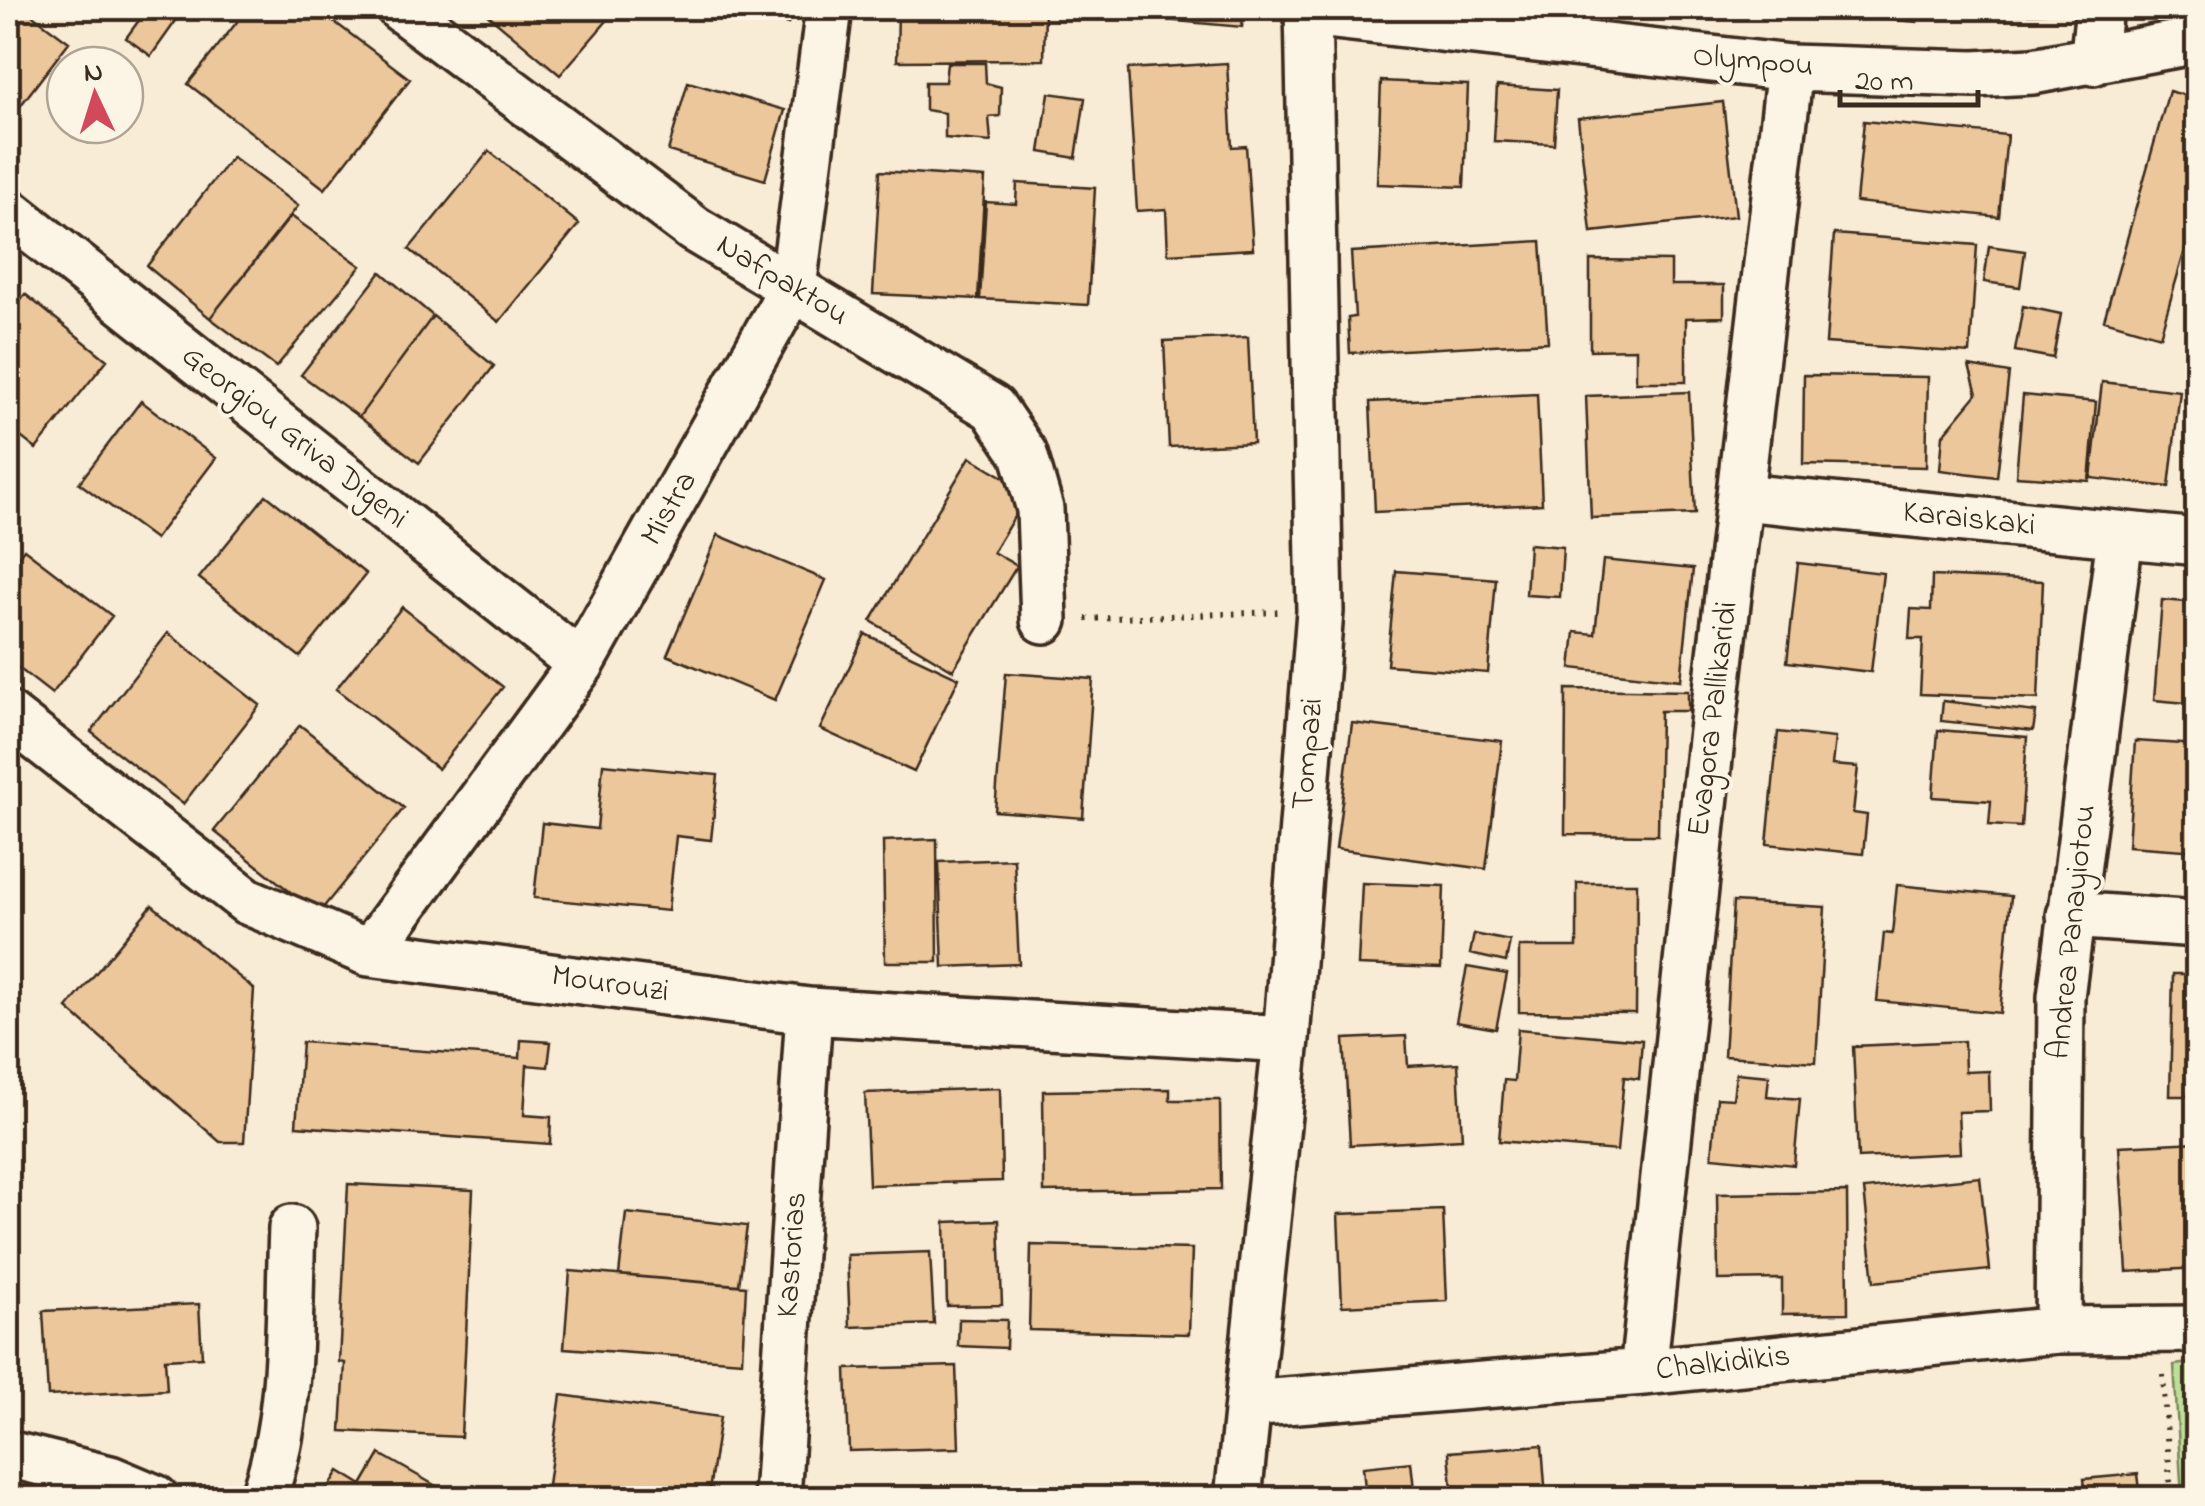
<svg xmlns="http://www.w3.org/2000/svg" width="2205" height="1506" font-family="'Indie Flower',sans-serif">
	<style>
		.green { fill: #bce09a; stroke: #7c855c; stroke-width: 2.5 }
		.building { fill: #ebc79b; stroke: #3b2a1e; stroke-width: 2.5 }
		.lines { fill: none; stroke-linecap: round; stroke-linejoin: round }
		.minor-casing { stroke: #3b2a1e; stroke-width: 52 }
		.path { stroke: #3b2a1e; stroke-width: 6; stroke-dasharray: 2.5 8; stroke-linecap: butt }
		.minor { stroke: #fcf5e5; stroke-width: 45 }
		.labels { text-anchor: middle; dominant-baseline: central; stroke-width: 8; stroke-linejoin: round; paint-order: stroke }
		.street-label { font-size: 32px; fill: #3b2a1e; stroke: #fcf5e5 }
	</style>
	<rect width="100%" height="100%" fill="#f9ecd6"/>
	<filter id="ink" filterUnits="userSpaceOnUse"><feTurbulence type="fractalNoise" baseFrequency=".01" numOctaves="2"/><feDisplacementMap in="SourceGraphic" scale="20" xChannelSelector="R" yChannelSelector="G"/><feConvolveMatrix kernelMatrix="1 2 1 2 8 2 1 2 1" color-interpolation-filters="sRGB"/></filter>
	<g filter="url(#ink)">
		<path class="green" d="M2197,1362V1498H2182L2174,1365Z"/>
		<path class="building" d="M8,8H23L69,42L8,122Z
			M148,8H185L151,56L126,38Z
			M248,8H316L410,79L325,189L188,84Z
			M480,8H618L560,75Z
			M740,8H794L788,24Z
			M898,8H1045L1044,60L897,61Z
			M1110,8H1244L1242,27L1110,15Z
			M1753,8H1918L1917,22Z
			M1940,8H2045V13L1941,17Z
			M947,63H985L986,83L1001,87L1000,116L989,117L991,142L945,138V113L925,110V82H945Z
			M1227,63L1232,147L1246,146L1253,249L1168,254L1166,209L1137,211L1128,69Z
			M1381,81L1468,85L1464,187L1377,184Z
			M688,82L785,110L765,180L668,151Z
			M1497,86L1557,90L1554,144L1494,141Z
			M2169,91L2198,99V205L2160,336L2104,320Z
			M1049,93L1085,98L1076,158L1040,152Z
			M1723,102L1736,216L1591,232L1578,118Z
			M1864,121L2007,135L1999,217L1856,202Z
			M489,151L579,224L499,322L409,249Z
			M232,157L298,206L210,318L147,266Z
			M880,171L985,178L978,299L873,294Z
			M1017,183L1095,188L1088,305L980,299L986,202L1016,204Z
			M291,216L361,266L276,367L210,318Z
			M1834,234L1977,245L1970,353L1826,343Z
			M1541,241L1548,342L1350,353L1348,318L1355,317L1351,252Z
			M1989,246L2025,251L2020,287L1984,282Z
			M1590,260L1671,261V285H1724V317L1686,318V382H1636V349L1590,350Z
			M381,272L433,316L359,417L301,375Z
			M25,294L107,360L36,449L8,427V316Z
			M2023,306L2061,314L2053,358L2015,351Z
			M433,316L494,366L419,463L359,417Z
			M1248,337L1253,443L1169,447L1164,341Z
			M1969,366L2009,373L1997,477L1940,470L1943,435L1977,394Z
			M1804,375L1928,377L1926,467L1803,464Z
			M2102,382L2180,391L2169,487L2091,478Z
			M1689,392L1695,514L1591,518L1586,396Z
			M1537,394L1542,504L1375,512L1370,402Z
			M2023,395L2096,402L2089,481L2016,476Z
			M141,401L216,458L155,539L79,483Z
			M970,457L1029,492L993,552L1017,566L953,670L871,621Z
			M266,495L366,574L300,657L199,578Z
			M718,535L826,580L775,700L667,655Z
			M1529,544L1563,547L1560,597L1526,595Z
			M24,549L112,616L52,694L8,660V570Z
			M1603,560L1693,569L1681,680L1571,668L1575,632L1595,634Z
			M1798,563L1883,573L1871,672L1787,662Z
			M1396,571L1496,579L1488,673L1387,665Z
			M1932,576L2043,581L2038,699L1920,694L1923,639H1909L1911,609L1931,610Z
			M2162,600L2198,603V704L2154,700Z
			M402,607L503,687L438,769L336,689Z
			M168,633L260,705L183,804L91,732Z
			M865,634L959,678L914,772L820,729Z
			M1006,673L1093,679L1083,818L995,811Z
			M1566,689L1688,691V711H1660L1658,835L1565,834Z
			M1943,701L2036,712L2033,731L1941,721Z
			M1352,723L1502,741L1486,869L1336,849Z
			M300,725L404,808L318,914L214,831Z
			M1938,730L2027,737L2021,827L1989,825L1991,801L1933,797Z
			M1778,732L1835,738L1832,765L1858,767L1853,813L1867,815L1863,854L1767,844Z
			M2135,741L2198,745V851L2128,846Z
			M603,764L718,775L711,840L676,836L668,911L534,898L542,823L597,829Z
			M937,839L938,962H885L883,841Z
			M1014,859L1019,964L943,967L939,862Z
			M1362,883L1444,886L1441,968L1358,965Z
			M1577,883H1637L1636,1013L1519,1012V947H1577Z
			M1897,885L2011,896L2000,1013L1877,1001L1884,933L1892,934Z
			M1733,902L1825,907L1816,1062L1724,1056Z
			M152,905L254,989L244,1142H220L67,1008Z
			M1474,934L1510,941L1506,962L1470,954Z
			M1467,967L1507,974L1496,1029L1456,1022Z
			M2173,974H2198V1096H2170Z
			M1518,1029L1642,1040L1639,1079L1624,1077L1617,1151L1499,1141L1504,1080L1514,1081Z
			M1406,1036L1408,1066L1458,1063L1462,1139L1350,1145L1344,1039Z
			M521,1040L551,1042L548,1067L527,1065L524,1115L551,1117L550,1144L296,1126L302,1042L520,1058Z
			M1964,1041L1965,1072L1989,1071L1990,1111L1958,1112L1960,1153L1858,1158L1853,1046Z
			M1736,1073L1769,1076L1767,1096L1800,1099L1794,1165L1712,1157L1717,1098L1733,1099Z
			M1000,1088L1002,1181L869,1185L865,1093Z
			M1170,1089V1100H1220L1221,1189L1044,1192L1043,1091Z
			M2198,1142V1268L2127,1272L2119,1146Z
			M1980,1177L1990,1270L1874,1282L1864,1189Z
			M348,1184L473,1190L461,1437L341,1431L345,1363L339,1362Z
			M1847,1192L1848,1313L1782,1314V1279L1718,1280L1717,1194Z
			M1443,1210L1447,1301L1342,1306L1338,1214Z
			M626,1213L747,1226L739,1285L619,1275Z
			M999,1220L1002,1305L947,1306L945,1222Z
			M1031,1245L1192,1249L1189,1334L1029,1330Z
			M930,1252L934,1324L850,1327L847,1255Z
			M570,1271L746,1286L742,1361L564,1348Z
			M199,1304L202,1357L165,1359L167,1390L48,1396L43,1311Z
			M959,1319L1007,1320L1006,1348L958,1346Z
			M956,1366L959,1448L849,1451L846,1369Z
			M561,1395L720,1417L708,1498H546Z
			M1542,1445L1546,1498H1453L1449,1452Z
			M380,1454L457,1498H322L339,1471L362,1485Z
			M1411,1462L1415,1498H1299L1365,1489L1363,1467Z
			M2138,1474L2141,1498H2086L2084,1479Z"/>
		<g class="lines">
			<defs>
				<path id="minor" d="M400,8L694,229L993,408L1024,454L1040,509L1044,620
					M1308,13L1790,68L1974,74L2033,71L2198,40
					M2093,62L2099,8
					M8,211L581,664
					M1741,497L2198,542
					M8,715L247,901L369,953L809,1011L1286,1039
					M2070,915L2198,924
					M369,953L581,664L793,287L829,8
					M2058,1330L2061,997L2120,536
					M1643,1372L1711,740L1790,68
					M1248,1404L1643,1372L2058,1330L2198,1329
					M8,1454L110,1479L155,1498
					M263,1498C294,1413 288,1317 292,1228
					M777,1498L809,1011
					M1238,1498L1286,1039L1320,611L1308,8"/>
			</defs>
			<use href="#minor" class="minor-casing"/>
			<path class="path" d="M1086,619L1278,612
				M2163,1375L2171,1498"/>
			<use href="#minor" class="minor"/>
		</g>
	</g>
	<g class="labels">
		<g class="street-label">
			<text transform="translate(1753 62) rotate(5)">Olympou</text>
			<text transform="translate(782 281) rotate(31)">Nafpaktou</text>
			<text transform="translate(294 438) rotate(38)">Georgiou Griva Digeni</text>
			<text transform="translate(670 509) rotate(-60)">Mistra</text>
			<text transform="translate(1969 520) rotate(6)">Karaiskaki</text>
			<text transform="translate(1714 719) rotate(-83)">Evagora Pallikaridi</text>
			<text transform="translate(1309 754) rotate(-85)">Tompazi</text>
			<text transform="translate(2073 932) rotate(-84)">Andrea Panayiotou</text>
			<text transform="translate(610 985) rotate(8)">Mourouzi</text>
			<text transform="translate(793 1255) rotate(-86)">Kastorias</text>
			<text transform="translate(1723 1364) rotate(-6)">Chalkidikis</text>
		</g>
	</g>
	<rect width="2205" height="1506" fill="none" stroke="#fcf5e5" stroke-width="40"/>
	<rect x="20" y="20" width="2165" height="1466" fill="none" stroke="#3b2a1e" stroke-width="4" filter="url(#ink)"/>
	<g transform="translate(95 95) rotate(356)"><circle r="48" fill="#fcf5e5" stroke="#afa495" stroke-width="2.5"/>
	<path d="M0-8L18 38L0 25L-18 38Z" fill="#d1495b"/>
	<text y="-15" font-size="28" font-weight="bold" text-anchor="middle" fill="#3b2a1e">N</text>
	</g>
	<path d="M1840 90v15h138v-15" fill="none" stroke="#3b2a1e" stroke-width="5"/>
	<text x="1855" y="90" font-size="30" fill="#3b2a1e" stroke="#fcf5e5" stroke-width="8" paint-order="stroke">20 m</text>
</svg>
